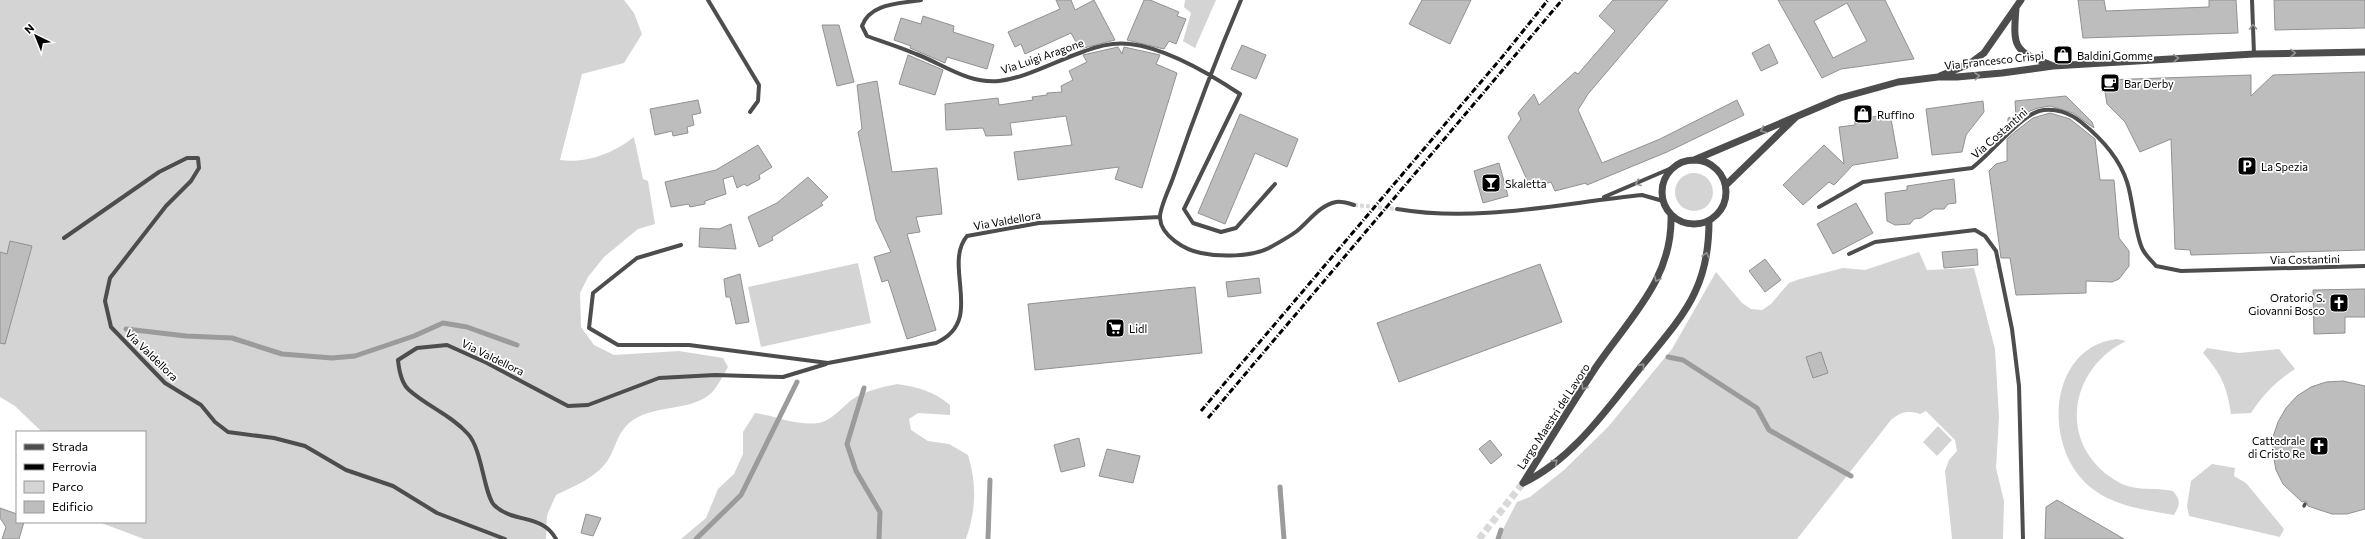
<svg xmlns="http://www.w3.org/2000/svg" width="2365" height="539" font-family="Commissioner,sans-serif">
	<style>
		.green { fill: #d4d4d4 }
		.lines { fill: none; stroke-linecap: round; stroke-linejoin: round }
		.stream { stroke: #9b9b9b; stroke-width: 5 }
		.building { fill: #bdbdbd; stroke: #919191; fill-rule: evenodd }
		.minor-tunnel { stroke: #d9d9d9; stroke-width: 4; stroke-dasharray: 4 2; stroke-linecap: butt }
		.tertiary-tunnel { stroke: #d9d9d9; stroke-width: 7; stroke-dasharray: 7 3.5; stroke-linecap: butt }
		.pedestrian { stroke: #4d4d4d; stroke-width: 3.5 }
		.minor { stroke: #4d4d4d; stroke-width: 4 }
		.tertiary { stroke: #4d4d4d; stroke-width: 7 }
		.rail { stroke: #000; stroke-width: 3; stroke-dasharray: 6 2 1 2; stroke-linecap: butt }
		.oneway { stroke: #949494 }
		.labels { text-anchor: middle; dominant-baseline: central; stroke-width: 3.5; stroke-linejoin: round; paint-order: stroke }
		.poi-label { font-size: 11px; fill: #000; stroke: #fff; text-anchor: start }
		.street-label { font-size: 11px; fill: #000; stroke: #fff }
	</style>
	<rect width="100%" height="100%" fill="#fff"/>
	<path class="green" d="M0,0H624L634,13L642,34L624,63L582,74L560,160C586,164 614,153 634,137L643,179L648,181L655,224L638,229L604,257L588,277L580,293L581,327L594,345L614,355L679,351L723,358L728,367C723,375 717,389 709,395C687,412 652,404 629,423C617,434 616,447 608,460C596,478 574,486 556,495L547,515L546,539H144L104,524L100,522H145V432H42L15,406L0,397Z
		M1185,0H1216L1195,48L1183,41L1191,13L1184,7Z
		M1675 192a19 19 0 1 1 38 0a19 19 0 1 1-38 0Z
		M1919,252L1927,270L1974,268L1995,349L1999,417L1996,468L2004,501L2003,539H1952L1945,471L1949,460L1957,451L1955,440L1926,411L1920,414C1907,410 1901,412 1891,420L1797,539H1498L1517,502L1530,497L1564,470L1608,427L1672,349L1716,272L1742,303L1751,309L1762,310L1771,304L1789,283L1800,279L1843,268L1865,270Z
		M858,263L871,323L761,347L748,287Z
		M2117,339L2126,341C2072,367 2057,438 2109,476C2132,494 2149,486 2173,491C2181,500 2180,505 2174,515C2145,510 2112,506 2089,486C2042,446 2048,347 2117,339Z
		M2207,348L2239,353L2279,349L2295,369C2276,381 2263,395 2251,413L2231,414C2227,386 2221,374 2203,353Z
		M897,384C917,387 934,391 950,405V415L918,413L909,419L911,430L928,441L949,444L968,455C977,485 976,510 966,539H681L706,518L718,489L734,474L743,454V432L755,413C776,416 797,426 818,423C833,421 844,404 856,397C869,390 883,387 897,384Z
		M1938,426L1952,440L1937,456L1923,442Z
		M2212,464L2235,468L2234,476L2246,483L2284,529L2280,537L2189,516L2187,506L2191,481Z"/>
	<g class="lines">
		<path class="stream" d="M126,329L186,336L232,338L282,354L332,358L355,356L414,336L443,323L467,327L517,345
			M1668,357L1683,360L1757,408L1769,430L1851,476
			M864,388L847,444L856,471L880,512L879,539
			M1280,487L1284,539
			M696,539L741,495L797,382
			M988,539L990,480
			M1498,539L1501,530"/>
	</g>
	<path class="building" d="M1056,0H1071L1075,10L1094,0L1115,40L1080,49L1071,33L1025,54L1021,44L1015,47L1008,32L1060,9Z
		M1144,0H1150L1179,12L1177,16L1186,19L1176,44L1169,41L1164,49L1127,40Z
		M1422,0H1471L1450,44L1409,24Z
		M1613,0H1668L1588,94L1578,110L1602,163L1660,139L1737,100L1744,115L1667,152L1587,185L1586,183L1555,191L1551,182L1531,189L1508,137L1521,119L1518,113L1534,94L1539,105L1575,72L1578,74L1615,31L1599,16Z
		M1778,0H1885L1914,59L1841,69L1822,78ZM1847,3L1867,41L1833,58L1814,21Z
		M2078,0H2104L2106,11L2209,7V0H2236L2238,33L2083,38Z
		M2274,0H2365V28L2275,30Z
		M923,16L954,26L953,32L994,45L987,69L947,57L945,63L910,48L911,46L894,40L901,18L921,24Z
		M822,25H839L854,82L837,86Z
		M1769,44L1778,63L1761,71L1752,53Z
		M1242,45L1266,55L1256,79L1231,69Z
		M1118,47L1122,54L1124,47L1160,55L1156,64L1177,73L1142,188L1115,179L1119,167L1018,180L1014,152L1072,145L1066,116L1010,123L1012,135L986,136L983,128L946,130L945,104L998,98L999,105L1033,100L1032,97L1047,95V93L1062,92L1061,86L1073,80L1069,71L1087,62L1083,55Z
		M908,55L943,70L935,95L899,84Z
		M2365,72V250L2191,255L2190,250L2175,249L2171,139L2140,152L2125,122L2107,104L2103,80L2251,75V96L2273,75Z
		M877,81L892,172L937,168L942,214L916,217L920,232L907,234L936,330L907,339L888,280L882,282L874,257L891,252L876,220L858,132L862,129L857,85Z
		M2066,96L2092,122L2094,128L2073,113L2050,106L2038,108L2030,111L2008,129V118L2016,116L2015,101Z
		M698,100L701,113L692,115L694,125L687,127L688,133L673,136L672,131L655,135L650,109Z
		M1983,101L1984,112L1966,135L1962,152L1932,155L1926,109Z
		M1890,113L1898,158L1853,165L1834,185L1829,182L1803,205L1783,185L1824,145L1844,164L1839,127L1855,125V121Z
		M2050,113L2070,119L2095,139L2100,180H2114L2119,238L2129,251V266L2119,279L2112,282L2086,281V293L2016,295L2010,258H2001L1989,171L1996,164L2007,161V139L2016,131L2033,118Z
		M1240,114L1298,139L1287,167L1255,153L1225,224L1198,213Z
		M758,145L772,167L759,175L760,179L747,186L744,184L737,188L733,176L723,179L726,194L705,201V204L690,207L689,204L671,207L665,182L716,170Z
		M1499,163L1508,196L1483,203L1474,171Z
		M808,177L828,197L821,203L823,205L772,237L773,240L759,247L748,217L777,203Z
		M1954,179L1956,203L1948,204L1944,209H1934L1921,218L1914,219L1910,224L1895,225L1887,221L1885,193L1907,190V186Z
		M1856,203L1873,233L1833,254L1817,224Z
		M731,224L736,249L699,247L700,228L719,229Z
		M10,241L32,246L5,344L0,343V252L7,254Z
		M1977,249L1978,265L1944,268L1942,252Z
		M1765,259L1781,280L1765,292L1749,271Z
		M1540,264L1562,322L1399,382L1377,323Z
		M740,274L749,322L736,324L730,297H726L724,279Z
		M1259,278L1261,293L1228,297L1226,282Z
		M1195,287L1202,353L1035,370L1028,304Z
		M2365,289V317H2345V333L2314,334L2313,290Z
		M1821,352L1828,373L1813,378L1806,357Z
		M2343,381L2365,386V509L2347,514H2332L2308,506L2306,501L2302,502L2283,484L2276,470L2273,454V437L2278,422L2286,408L2297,396L2311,387L2326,382Z
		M1079,438L1085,466L1061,472L1054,445Z
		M1490,440L1502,455L1491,464L1479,449Z
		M1107,449L1140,456L1133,483L1099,476Z
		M2057,500L2124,539H2045L2046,507Z
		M0,508L17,514V522H24L19,539H2L6,527L0,518Z
		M586,514L601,518L593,536L581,533Z"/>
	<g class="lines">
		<path class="minor-tunnel" d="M1354,205L1397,209"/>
		<path class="tertiary-tunnel" d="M1479,539L1523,483"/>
		<path class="pedestrian" d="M2304,506L2305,504"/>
		<path class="minor" d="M708,0L759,85L758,101L750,112
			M921,0C899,4 870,3 862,26L867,36C883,42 900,47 916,54C943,64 968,84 999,81C1026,78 1058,60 1085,51C1098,46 1116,42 1130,44C1165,48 1210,74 1240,94L1184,209L1193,223L1221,232L1236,228L1275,184
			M1241,0C1216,59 1194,117 1173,178C1170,187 1159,209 1160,218C1161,236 1185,250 1201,253C1220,257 1251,257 1269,248C1278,243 1289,237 1297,231C1309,221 1320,205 1336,202C1342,201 1348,203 1354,205
			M2252,0L2254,54
			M1604,197L1674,167
			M1819,207L1863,182L1972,168C1991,154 2019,117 2039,111C2054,107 2070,113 2081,122C2101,138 2119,157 2127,182C2133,199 2135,236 2143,250C2146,256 2152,261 2156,266L2181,271L2365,266
			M1397,209C1478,223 1562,203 1642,195L1663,201
			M64,238L159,172L187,158H198L199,168L191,181L166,206L110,278L105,301L111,327L165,383L201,405L215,422L228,432L274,438L305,446L346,470L393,486L437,513L505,539
			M681,245L637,258L593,293L589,328L618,345H689L828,363L936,343C986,321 942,266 967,236L1039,223L1160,217
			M1849,254L1875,242L1975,230L1985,236L1996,251L2012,329L2019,386L2023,539
			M556,539C542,513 513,524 494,505C484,494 482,449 468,434C450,414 428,407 409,390C401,383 399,370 398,360L417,348L447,345L487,363L568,406L588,405L659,378L715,375L783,377L826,364"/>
		<path class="tertiary" d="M2016,8C2013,47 2013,51 2051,65
			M1940,76L1969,64L1984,53L2021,0
			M1694,160L1840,98L1898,82L1938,77H1957L2002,73L2053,66L2254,54L2365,52
			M1662 192a32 32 0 1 1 64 0a32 32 0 1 1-64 0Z
			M1726,185L1796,117
			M1523,483C1572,460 1607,409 1640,368C1658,346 1684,317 1695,292C1705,271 1709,244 1709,221
			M1523,483C1547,445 1571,405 1596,367C1630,317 1673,279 1671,215"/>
		<path class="rail" d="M1201,411L1503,56L1548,0
			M1208,418L1562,0"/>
	</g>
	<defs><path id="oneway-chevron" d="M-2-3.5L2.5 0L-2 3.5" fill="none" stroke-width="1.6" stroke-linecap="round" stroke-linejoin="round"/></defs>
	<g class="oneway">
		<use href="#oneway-chevron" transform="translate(2253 27) rotate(-92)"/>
		<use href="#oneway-chevron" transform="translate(2293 53) rotate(-1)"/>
		<use href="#oneway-chevron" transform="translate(2176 58) rotate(-3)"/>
		<use href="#oneway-chevron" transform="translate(1977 76) rotate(-6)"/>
		<use href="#oneway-chevron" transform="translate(1763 130) rotate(157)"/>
		<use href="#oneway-chevron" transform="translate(1638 183) rotate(157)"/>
		<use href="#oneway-chevron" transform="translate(1706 255) rotate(-75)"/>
		<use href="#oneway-chevron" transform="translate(1657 279) rotate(115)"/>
		<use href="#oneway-chevron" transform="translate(1642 366) rotate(-51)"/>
		<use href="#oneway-chevron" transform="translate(1584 387) rotate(122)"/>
		<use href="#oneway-chevron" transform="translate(1555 462) rotate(-41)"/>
	</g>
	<defs>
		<symbol id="shop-square" viewBox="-11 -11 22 22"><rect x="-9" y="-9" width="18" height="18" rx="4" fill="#000" stroke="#fff"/><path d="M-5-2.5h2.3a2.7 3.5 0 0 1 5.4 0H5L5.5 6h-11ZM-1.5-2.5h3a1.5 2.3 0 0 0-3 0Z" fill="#fff"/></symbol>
		<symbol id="cafe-square" viewBox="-11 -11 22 22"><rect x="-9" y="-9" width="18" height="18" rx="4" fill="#000" stroke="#fff"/><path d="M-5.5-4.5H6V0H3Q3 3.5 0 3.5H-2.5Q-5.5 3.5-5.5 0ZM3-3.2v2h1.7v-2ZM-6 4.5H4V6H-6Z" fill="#fff"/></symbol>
		<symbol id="parking-square" viewBox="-11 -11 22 22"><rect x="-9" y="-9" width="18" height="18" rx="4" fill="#000" stroke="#fff"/><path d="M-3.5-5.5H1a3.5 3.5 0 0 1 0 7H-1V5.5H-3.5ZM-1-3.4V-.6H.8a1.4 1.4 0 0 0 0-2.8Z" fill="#fff"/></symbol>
		<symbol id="bar-square" viewBox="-11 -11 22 22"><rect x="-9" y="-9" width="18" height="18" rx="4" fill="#000" stroke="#fff"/><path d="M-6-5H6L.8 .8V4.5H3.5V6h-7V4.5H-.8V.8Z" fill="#fff"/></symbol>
		<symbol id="church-square" viewBox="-11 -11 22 22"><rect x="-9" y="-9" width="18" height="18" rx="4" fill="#000" stroke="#fff"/><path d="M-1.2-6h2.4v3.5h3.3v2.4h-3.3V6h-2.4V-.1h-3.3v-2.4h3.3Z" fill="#fff"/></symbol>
		<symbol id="supermarket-square" viewBox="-11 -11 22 22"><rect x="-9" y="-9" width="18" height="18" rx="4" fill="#000" stroke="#fff"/><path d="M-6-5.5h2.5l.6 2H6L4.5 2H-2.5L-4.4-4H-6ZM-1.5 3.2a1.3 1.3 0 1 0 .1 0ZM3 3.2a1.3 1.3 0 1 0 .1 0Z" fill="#fff"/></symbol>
	</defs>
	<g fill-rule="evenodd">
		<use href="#shop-square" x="2052" y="44" width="22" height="22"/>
		<use href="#cafe-square" x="2099" y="72" width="22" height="22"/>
		<use href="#shop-square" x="1852" y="103" width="22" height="22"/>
		<use href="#parking-square" x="2236" y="155" width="22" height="22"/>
		<use href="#bar-square" x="1480" y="172" width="22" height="22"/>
		<use href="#church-square" x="2328" y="292" width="22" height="22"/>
		<use href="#supermarket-square" x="1104" y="317" width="22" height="22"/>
		<use href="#church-square" x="2308" y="435" width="22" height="22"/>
	</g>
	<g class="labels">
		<g class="poi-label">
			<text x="2077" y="55">Baldini Gomme</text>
			<text x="2124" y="83">Bar Derby</text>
			<text x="1877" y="114">Ruffino</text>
			<text x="2261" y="166">La Spezia</text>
			<text x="1505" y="183">Skaletta</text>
			<text x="2325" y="297" text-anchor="end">Oratorio S.<tspan x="2325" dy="13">Giovanni Bosco</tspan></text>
			<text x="1129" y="328">Lidl</text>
			<text x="2305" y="440" text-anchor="end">Cattedrale<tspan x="2305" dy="13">di Cristo Re</tspan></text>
		</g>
		<g class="street-label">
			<text transform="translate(1042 56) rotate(-19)">Via Luigi Aragone</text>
			<text transform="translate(1994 60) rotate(-6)">Via Francesco Crispi</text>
			<text transform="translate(1999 133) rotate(-41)">Via Costantini</text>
			<text transform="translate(1007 220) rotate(-10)">Via Valdellora</text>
			<text transform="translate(2305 259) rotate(-1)">Via Costantini</text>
			<text transform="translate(152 355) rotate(44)">Via Valdellora</text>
			<text transform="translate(493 357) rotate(26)">Via Valdellora</text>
			<text transform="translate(1553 416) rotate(-57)">Largo Maestri del Lavoro</text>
		</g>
	</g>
	<rect x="16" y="431" width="130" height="92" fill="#ffffff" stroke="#999999"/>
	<rect x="24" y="444" width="20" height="6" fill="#4d4d4d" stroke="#999999"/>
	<text x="52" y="451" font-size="12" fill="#000000">Strada</text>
	<rect x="24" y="464" width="20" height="6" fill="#000000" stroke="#999999"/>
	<text x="52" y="471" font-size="12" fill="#000000">Ferrovia</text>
	<rect x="24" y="481" width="20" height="12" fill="#d4d4d4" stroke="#999999"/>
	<text x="52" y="491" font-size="12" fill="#000000">Parco</text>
	<rect x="24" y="501" width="20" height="12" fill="#bdbdbd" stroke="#999999"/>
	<text x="52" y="511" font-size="12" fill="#000000">Edificio</text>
	<g transform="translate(36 36) rotate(317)" stroke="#ffffff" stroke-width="3" paint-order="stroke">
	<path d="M0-3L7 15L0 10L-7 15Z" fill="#000000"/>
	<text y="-6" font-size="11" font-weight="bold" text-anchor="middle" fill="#000000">N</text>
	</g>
</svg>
